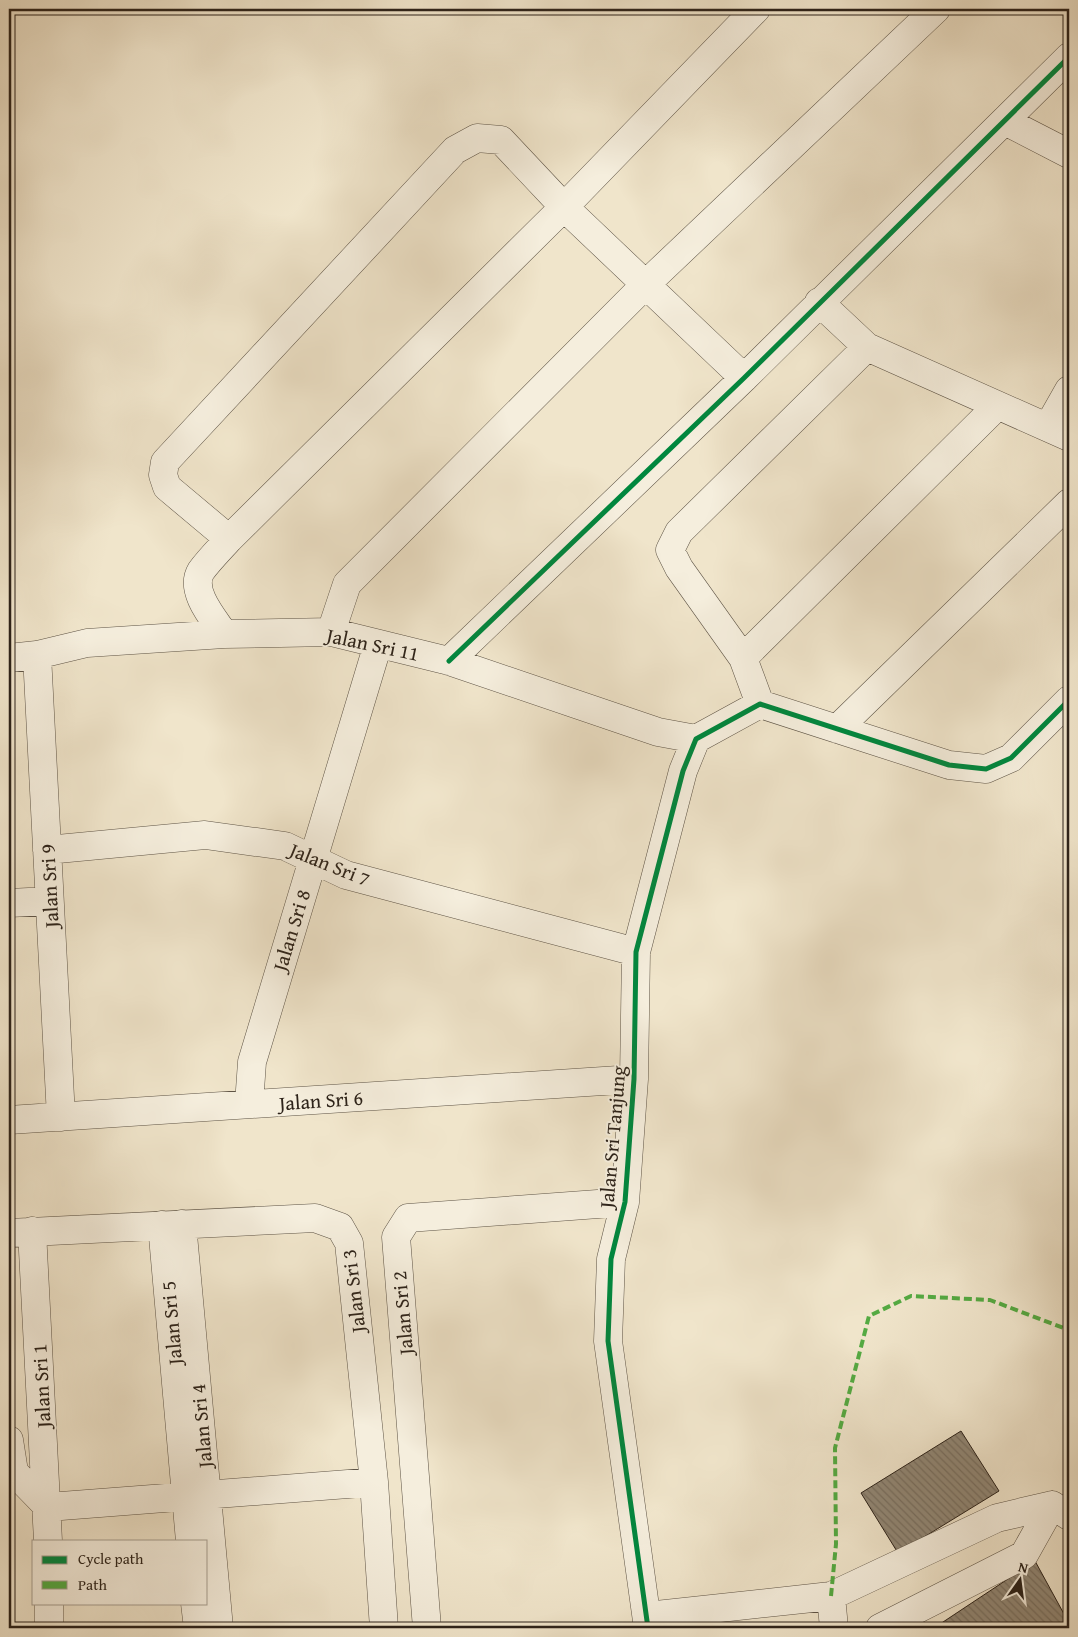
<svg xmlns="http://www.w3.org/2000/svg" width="1078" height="1637" font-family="'Gentium Book Plus',serif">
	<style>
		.building { fill: url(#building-back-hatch); stroke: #2d231a }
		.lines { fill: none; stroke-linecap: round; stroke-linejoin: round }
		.minor-casing { stroke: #5e5446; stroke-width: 29 }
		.minor { stroke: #f5eedd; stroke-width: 28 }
		.quiet { stroke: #54aa42; stroke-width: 4; stroke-dasharray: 8 4; stroke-linecap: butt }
		.cycleway-casing { stroke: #f5eedd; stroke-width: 8 }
		.cycleway { stroke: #00873e; stroke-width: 5 }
		.labels { text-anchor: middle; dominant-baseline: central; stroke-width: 4; stroke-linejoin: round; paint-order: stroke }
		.street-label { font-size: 20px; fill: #2d231a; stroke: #f5eedd }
	</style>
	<defs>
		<pattern id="building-back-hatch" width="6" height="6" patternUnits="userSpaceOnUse" patternTransform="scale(1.25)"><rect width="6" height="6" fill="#928876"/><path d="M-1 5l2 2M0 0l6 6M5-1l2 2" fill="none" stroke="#786f60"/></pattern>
	</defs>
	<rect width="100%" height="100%" fill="#f0e5cb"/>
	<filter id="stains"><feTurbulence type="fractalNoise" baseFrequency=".004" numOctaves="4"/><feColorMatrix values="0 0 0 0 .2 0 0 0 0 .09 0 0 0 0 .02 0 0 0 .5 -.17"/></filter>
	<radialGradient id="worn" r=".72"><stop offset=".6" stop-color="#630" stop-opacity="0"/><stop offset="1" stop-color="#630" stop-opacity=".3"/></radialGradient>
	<path class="building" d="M961,1431L999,1491L898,1553L861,1493Z
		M1035,1561L1064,1614L1066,1606L1069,1607V1628H934Z"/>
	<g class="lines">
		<defs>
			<path id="minor" d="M1005,121L1069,154
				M819,302L867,347L1069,437
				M1048,427L1069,390
				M229,539L167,487L163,475L165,462L455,150L477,138L501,140L564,207L744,378
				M331,632L347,584L646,284L936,9
				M224,634C214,619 189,591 201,571C209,560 220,549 229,539L564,207L756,9
				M37,655L61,1117
				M9,658L37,655L87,643L224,634L331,632L449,661L658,732L696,739
				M743,658L679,568L670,550L679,532L867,347
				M449,661L744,378L1069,57
				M760,704L743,658L997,406
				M837,729L1069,503
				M47,850L205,835L285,846L346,875L636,952
				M9,903L49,901
				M249,1104L252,1062L378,644
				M9,1120L634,1079
				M182,1224L219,1628
				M162,1225L190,1541
				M32,1231L48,1541
				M9,1233L315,1218L340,1227L349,1243L374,1482L384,1628
				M9,1440L14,1472L48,1507L374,1482
				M831,1596L834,1628
				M49,1603V1628
				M195,1603L198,1628
				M647,1616L831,1596L997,1518L1052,1505L1069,1516
				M427,1628L396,1237L408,1218L625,1202
				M648,1628L608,1341L611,1259L625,1202L634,1079L636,952L683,771L696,739L760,704L949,765L986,769L1011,758L1069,700
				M880,1628L1024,1555L1052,1505"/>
		</defs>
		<use href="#minor" class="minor-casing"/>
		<use href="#minor" class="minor"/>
		<path class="quiet" d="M831,1596L836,1544L835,1448L869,1316L911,1296L990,1300L1069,1330"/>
		<defs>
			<path id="cycleway" d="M449,661L744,378L1069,57
				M648,1628L608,1341L611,1259L625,1202L634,1079L636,952L683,771L696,739L760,704L949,765L986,769L1011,758L1069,700"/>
		</defs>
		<use href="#cycleway" class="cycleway-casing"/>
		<use href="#cycleway" class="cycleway"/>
	</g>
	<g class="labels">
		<g class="street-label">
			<text transform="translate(373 644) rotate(12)">Jalan Sri 11</text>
			<text transform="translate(330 864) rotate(22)">Jalan Sri 7</text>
			<text transform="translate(49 886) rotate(-93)">Jalan Sri 9</text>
			<text transform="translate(291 930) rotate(-73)">Jalan Sri 8</text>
			<text transform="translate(321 1100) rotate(-4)">Jalan Sri 6</text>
			<text transform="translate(612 1137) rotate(-85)">Jalan Sri Tanjung</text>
			<text transform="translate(353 1291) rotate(-97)">Jalan Sri 3</text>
			<text transform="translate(402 1313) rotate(-95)">Jalan Sri 2</text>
			<text transform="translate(171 1323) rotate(-95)">Jalan Sri 5</text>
			<text transform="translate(41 1386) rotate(-93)">Jalan Sri 1</text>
			<text transform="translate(201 1426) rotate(-95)">Jalan Sri 4</text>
		</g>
	</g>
	<rect width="1078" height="1637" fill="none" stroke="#f0e5cb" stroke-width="30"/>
	<rect x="10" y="10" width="1058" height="1617" fill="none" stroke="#2d231a" stroke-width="2.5"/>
	<rect x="15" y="15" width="1048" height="1607" fill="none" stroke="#2d231a"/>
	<rect x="32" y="1540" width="175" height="65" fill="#f5eedd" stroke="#a59d8f"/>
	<rect x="42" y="1556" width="25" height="8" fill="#00873e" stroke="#a59d8f"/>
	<text x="78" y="1564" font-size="15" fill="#2d231a">Cycle path</text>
	<rect x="42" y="1581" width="25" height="8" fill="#54aa42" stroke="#a59d8f"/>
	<text x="78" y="1590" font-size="15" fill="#2d231a">Path</text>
	<g transform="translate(1020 1580) rotate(14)" stroke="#f5eedd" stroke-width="4" paint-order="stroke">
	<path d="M0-4L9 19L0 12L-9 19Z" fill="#2d231a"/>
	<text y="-8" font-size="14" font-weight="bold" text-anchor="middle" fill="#2d231a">N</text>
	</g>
	<rect width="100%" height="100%" filter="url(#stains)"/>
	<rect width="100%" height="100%" fill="url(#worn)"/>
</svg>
